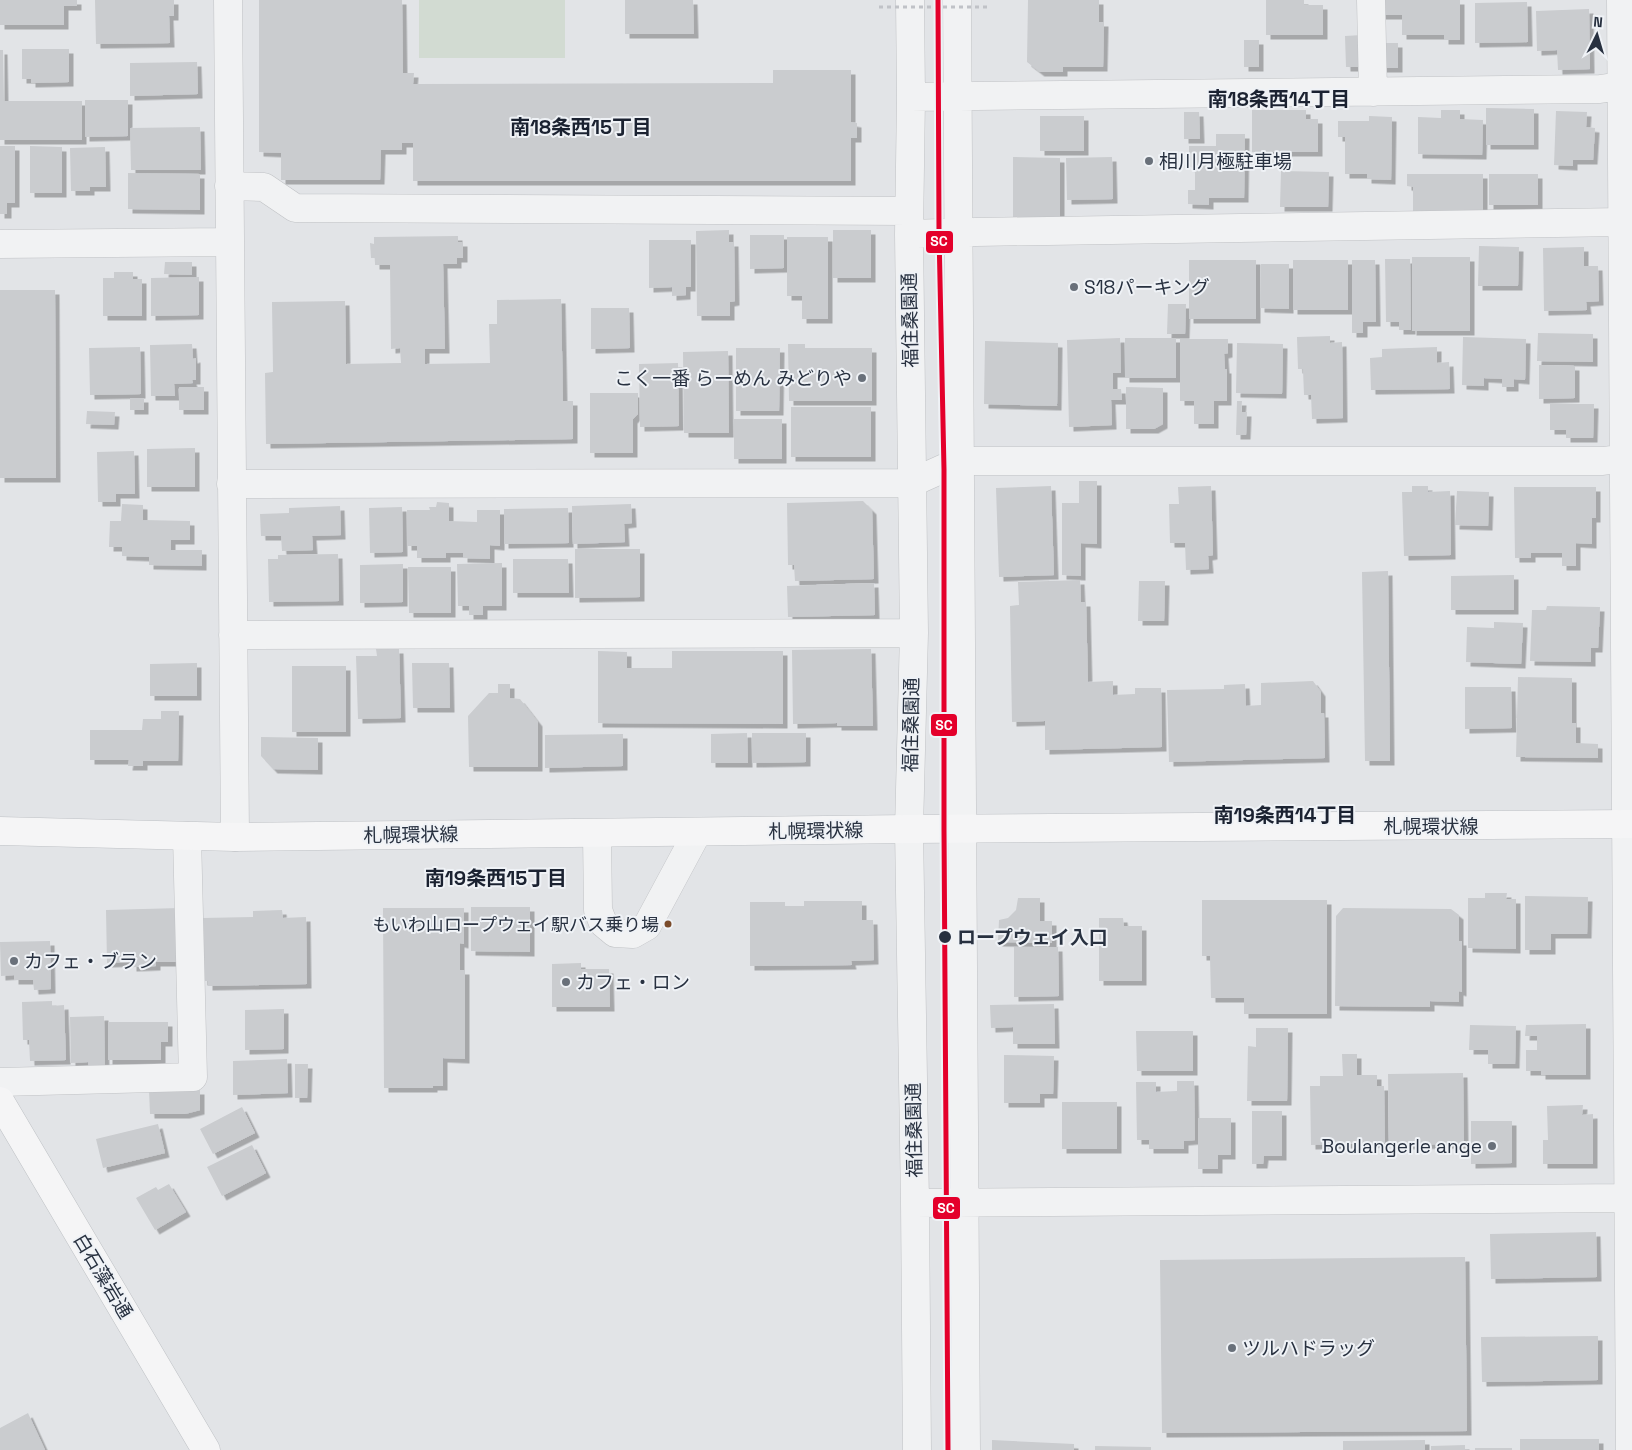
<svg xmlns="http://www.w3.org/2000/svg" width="1632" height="1450" font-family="'Space Grotesk','Noto Sans JP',sans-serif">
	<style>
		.green { fill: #d2dbd2 }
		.building { fill: #cacccf; filter: url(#shadow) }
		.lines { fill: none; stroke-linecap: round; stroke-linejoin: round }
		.minor-casing { stroke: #c0c2c5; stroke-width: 29 }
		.major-casing { stroke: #bec1c5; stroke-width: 29 }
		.minor { stroke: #f1f2f3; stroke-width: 28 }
		.major { stroke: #f5f5f6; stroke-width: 28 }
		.path-bridge { stroke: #c0c2c7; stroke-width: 3; stroke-dasharray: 4 4; stroke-linecap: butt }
		.tram-1-casing { stroke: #eff2f6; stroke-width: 9 }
		.tram-1 { stroke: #e4002b; stroke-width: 5 }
		.poi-dot { fill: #69707a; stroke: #eff2f6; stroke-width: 2 }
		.bus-dot { fill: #7a4b2a; stroke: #eff2f6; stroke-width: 2 }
		.stop-dot { fill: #283140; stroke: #eff2f6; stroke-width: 2 }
		.labels { text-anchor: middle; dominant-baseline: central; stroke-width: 4; stroke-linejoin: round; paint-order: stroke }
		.bus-label { font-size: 18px; fill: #283140; stroke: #eff2f6; text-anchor: end }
		.poi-label { font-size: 19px; fill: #283140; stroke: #eff2f6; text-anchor: start }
		.street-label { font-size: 19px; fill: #283140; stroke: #eff2f6 }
		.stop-label { font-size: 19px; font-weight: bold; fill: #283140; stroke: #eff2f6; text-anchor: start }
		.neighbourhood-label { font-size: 20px; font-weight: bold; fill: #1b2231; stroke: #eff2f6 }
		.line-badge { stroke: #eff2f6; stroke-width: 2 }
		.badge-label { font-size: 14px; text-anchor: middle; font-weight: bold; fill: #fff }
	</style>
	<defs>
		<filter id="shadow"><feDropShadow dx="4.5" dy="4.5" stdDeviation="0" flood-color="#0004"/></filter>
	</defs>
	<rect width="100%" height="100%" fill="#e2e4e7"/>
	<path class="green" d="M419,0H565V58H419Z"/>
	<path class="building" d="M0,0H77V6H64V25H0Z
		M95,0H174V16H169L170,43L96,44Z
		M259,0H402L403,73H414L413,84L773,83V70H851V122L857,123V138H851V181H413V143H402V150H381L380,180H281V153L259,152Z
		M625,0H693L694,34H625Z
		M1028,0H1099V22H1104L1103,67H1063V72H1040L1027,62Z
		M1266,0H1304V5H1323V35H1266Z
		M1380,0H1460V40H1444V35H1402V15H1380Z
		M1527,2L1528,42L1475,43V3Z
		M1589,9L1590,69L1558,70L1557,50L1537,51L1536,11Z
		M1362,35V67H1346L1345,36Z
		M1244,40H1259V67H1244Z
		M1379,43H1398V68H1380Z
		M22,49H69V82L31,83V79H22Z
		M0,50H3L4,101H82V140H0Z
		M197,62L198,94L130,96V63Z
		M85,100H128V136L85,137Z
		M1486,108L1534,109V145H1486Z
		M1252,110H1306V119H1318V152H1252Z
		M1441,110H1460V119L1483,120L1482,155L1418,154V117L1441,118Z
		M1556,111L1587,112L1586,127L1595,128L1593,160H1573V166L1554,165Z
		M1184,112H1199L1200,139H1184Z
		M1040,116H1084V151H1040Z
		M1369,116L1392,117L1391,180L1367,179V174H1345V137H1338V121H1369Z
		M200,127L201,170H131L130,128Z
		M1216,134H1245L1244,198H1209V205L1188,204V190H1195V168L1189,167V146H1216Z
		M0,146H15V203H7V214H0Z
		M30,146L62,147V193H30Z
		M105,147L106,187H90V191H71L70,148Z
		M1013,157L1060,158V222H1013Z
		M1112,157L1113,199L1067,200L1066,158Z
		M1281,171L1329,172L1328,207H1280Z
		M128,173L200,174V210L128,209Z
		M1407,174H1483V211H1413V187L1407,186Z
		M1489,174H1538V205H1489Z
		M729,230V242H734L735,301L730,302V316H697L696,231Z
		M833,230H871V278H833Z
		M750,235H784V268L750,269Z
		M458,236V242H463V258H457V264H443L445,349H425V364L490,363L489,324H497V300L561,299L563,401H573V439L266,444L265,373L273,372L272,302L345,301L346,364L401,363L400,348L391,349L390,265H375V258H371L370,243L374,244V237Z
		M787,237H828V319H802V296H787Z
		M649,240H691V287H686V295L672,296V287L649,288Z
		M1479,246L1519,247L1518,286H1478Z
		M1584,247V266H1598L1599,301L1586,302L1587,310L1544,311L1543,248Z
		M1412,257H1470V331H1412Z
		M1385,259H1410L1411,330H1399V322H1386Z
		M1189,260H1256V319H1189Z
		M1293,260H1348V310H1293Z
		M1352,260H1375L1376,322H1363V333H1352Z
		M165,262H192V275L164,274Z
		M1261,264H1289V309L1260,308Z
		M114,272H133V279H142V316H103V278H114Z
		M199,277V315L151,316V278Z
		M0,290H55L56,478H0Z
		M1168,304H1186L1185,334H1167Z
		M591,308H629L630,348L591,349Z
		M1538,333L1593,334V362L1537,361Z
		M1330,336V343L1342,342L1343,418L1312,419L1311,395H1304L1303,369H1298L1297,337Z
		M1463,337L1526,339L1525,380L1514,379V387H1502V379L1484,378V386L1462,385Z
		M1120,338L1121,373H1113V389H1121L1122,400H1111L1112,425L1069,427L1067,340Z
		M1125,338H1176V378H1125Z
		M1180,339H1228V353L1224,354L1225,369H1227V401H1214V424H1194V401H1180Z
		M985,341L1058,343L1057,406L984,404Z
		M1237,343L1283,344L1282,394L1236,393Z
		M192,344L193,359L196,358V380H192L193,383L174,384L175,396H151L150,345Z
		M788,344H805V348H872V401H789Z
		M140,347L141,394L90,395L89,348Z
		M1437,347V363L1449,362L1450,389L1371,390L1370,358L1382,357V349Z
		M736,348H780L779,411H736Z
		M728,351L729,433H684L683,352Z
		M678,363L679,426L640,427L639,364Z
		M1539,365L1575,366V398L1539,399Z
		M179,387H204V410H179Z
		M1126,387L1163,388V424L1154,429H1126Z
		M590,393H638V414L633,419V453H590Z
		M130,398H144V410H130Z
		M1237,401H1242L1241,412H1247L1246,435H1236Z
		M1550,404H1594L1593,438H1566V430H1550Z
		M791,407H871V457H791Z
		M87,411L115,412L114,425L86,424Z
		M734,419H782V459H734Z
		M195,448V487H147V449Z
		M134,451L135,494H116V502H98L97,452Z
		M1079,481H1097V544L1081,543V576L1062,575V503H1079Z
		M1051,486L1054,575L999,577L996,488Z
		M1211,486L1213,555L1208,556L1209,569L1186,570L1185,543H1170L1169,504H1179L1178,487Z
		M1412,486H1428V492L1450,491L1451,555L1404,556L1402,492H1412Z
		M1514,487H1596V518H1592V544L1576,543V566H1562V553H1531V558H1515Z
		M1457,491L1489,492L1488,526L1455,525Z
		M863,501L872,510L874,579L795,581L794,565H788L787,503Z
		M437,502L449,503V521L477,522V510H500V546L490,545V559L463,558V553H446V558H417V546H407V510H430L429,507H436Z
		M122,504L143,505V520L190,521V540H171V550H202V566L149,565V557L122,556V547H109L110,521H121Z
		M631,504L632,523L624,524L625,542L573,544L572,506Z
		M340,506L341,535L312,536L313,550L282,551L281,536H261L260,514L289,513V508Z
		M402,507L403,552L370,553L369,508Z
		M568,508L569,543L504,544V509Z
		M575,549H640V597L575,598Z
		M338,554L339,601L269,602L268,559H278V555Z
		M513,559H568L569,593H513Z
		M502,563V606H483V615H469V606H458L457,564Z
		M403,564V602L360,603V565Z
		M408,567H451V613H409Z
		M1388,571L1390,761H1365L1362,572Z
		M1514,575V610H1451V576Z
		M1080,580L1081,602H1086L1088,682L1113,681V695L1135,694V688H1161L1162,747L1045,750V721L1012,722L1010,606L1019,605L1018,582Z
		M1139,581H1165L1164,621H1138Z
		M874,583L875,615L788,617L787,586Z
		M1547,606L1600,607L1598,648H1591V662L1530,661L1532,610H1546Z
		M1494,622L1523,623L1521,664L1466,662L1467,627L1494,628Z
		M376,649H399L401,718L358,719L356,656H377Z
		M871,649L873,726H837V723L793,724L792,650Z
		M598,651L627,652V668H672V651H783V724L598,723Z
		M197,663V696H150V664Z
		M412,663H449L450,708H413Z
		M292,666H346V732H292Z
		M1518,677L1572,678V723H1576V743L1598,744V758L1516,757Z
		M1313,681L1321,692V713H1324L1325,758L1169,762L1167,690L1224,689V685L1245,684L1246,706L1261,705V683Z
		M498,684H510V698L520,699L538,722V767H469L468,716L489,693H498Z
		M1465,687H1511L1512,728L1465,729Z
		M161,711H179L178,761H143V766H128L129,760H90V730H142L143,719H161Z
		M747,733L748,763H711V734Z
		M752,733H806V762L752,763Z
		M623,734V766L545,768V735Z
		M261,737L318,738V770L273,769L261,756Z
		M1485,893H1507L1506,899H1516V949L1468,948V898H1485Z
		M1525,896L1588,897L1587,934H1551V950H1525Z
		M1018,898H1040V921H1052V943L998,942L999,920L1008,918L1016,910Z
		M1202,900H1327V1014H1244V998H1211L1210,956H1202Z
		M804,901H862V920H873L874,960L851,961L852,965L750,966V902H785V906H804Z
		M471,907H530V952L471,951Z
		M180,908L181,962H156V966L132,967V962L107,963L106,910Z
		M383,908H464V944L460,943V970H465V1059L443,1058V1086H433V1088H384Z
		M1343,908L1451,909L1459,915V941H1462V992L1459,991V1002L1430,1001V1007L1335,1006L1336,916Z
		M282,910L283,918L306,917L307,984L208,986V981H203L202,918L253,917V911Z
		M1099,918H1123L1124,926H1142V981H1099Z
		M50,941L51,989L34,990L33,980H14V975L1,976L0,942Z
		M1014,947H1058L1059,996L1014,997Z
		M581,963V969H609L610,1007H552V964Z
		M52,1001V1006L64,1005L66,1060L30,1061L29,1040H23L22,1002Z
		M1054,1004L1055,1044H1013V1027L991,1028L990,1005Z
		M284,1009V1049L245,1050V1010Z
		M104,1016L105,1069H89L88,1062L71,1063L70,1017Z
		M108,1022H168V1042H161V1060H108Z
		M1586,1024V1075H1541V1071H1526V1050H1537V1036H1525L1526,1025Z
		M1470,1025L1516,1026L1515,1064H1488V1050H1469Z
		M1256,1028H1288L1287,1101H1247L1248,1046L1256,1047Z
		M1136,1031H1193V1071H1137Z
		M1342,1054H1357V1075H1377V1086H1384L1385,1143L1311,1145L1310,1086H1320V1076H1343Z
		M1004,1055L1054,1056L1053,1094H1040V1103H1004Z
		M287,1059L288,1093L233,1095V1061Z
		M295,1064H308L307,1098H295Z
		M1463,1073L1464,1144L1389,1145L1388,1074Z
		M1177,1081H1194L1195,1140L1184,1141V1149H1149V1140H1137L1136,1082H1156V1092L1177,1091Z
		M149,1090H200V1110L185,1114H150Z
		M1062,1102H1117V1149H1062Z
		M1583,1105L1582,1115L1593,1114V1164H1543V1140H1548L1547,1106Z
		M242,1107L255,1133L213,1154L200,1129Z
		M1252,1111H1282V1156H1264L1263,1164H1252Z
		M1198,1118H1231V1155H1218V1169H1198Z
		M1471,1121H1512V1163L1471,1164Z
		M158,1124L165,1153L103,1168L96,1139Z
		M252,1145L266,1173L222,1196L207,1167Z
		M169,1184L186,1212L155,1230L136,1198L156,1187L158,1190Z
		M1596,1232L1597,1277L1491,1279L1490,1234Z
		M1465,1257L1467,1431L1162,1433L1160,1260Z
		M1598,1336V1380L1482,1382L1481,1337Z
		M28,1413L45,1450H0V1428Z
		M1520,1439H1599V1450H1520Z
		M992,1440L1074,1444V1450H992Z
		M1425,1440V1450H1343V1441Z
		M1465,1445V1450H1431V1446Z
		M1095,1446L1151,1447V1450H1095Z
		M1475,1448H1512V1450H1475Z"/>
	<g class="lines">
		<defs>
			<path id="minor" d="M228,0L235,837
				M910,0L911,97L909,234L914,633L909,829L915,1203L917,1450
				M957,0L966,1450
				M1371,0L1373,92
				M1621,0L1630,1450
				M911,97L976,96L1600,89L1621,86H1632
				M229,186L264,187L295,208L909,211
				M909,234L976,232L1622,222
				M0,244L229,242
				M231,484L911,483L960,461H1603L1632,457
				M233,635L914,633
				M597,834L598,910L603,923L615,933L633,934L647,926L697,833
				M0,1082L193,1077L187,836
				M915,1203L1632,1198"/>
			<path id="major" d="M0,831L235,837L909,829L1632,824
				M0,1101L206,1450"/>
		</defs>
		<use href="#minor" class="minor-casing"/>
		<use href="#major" class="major-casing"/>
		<use href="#minor" class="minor"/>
		<use href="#major" class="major"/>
		<path class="path-bridge" d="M879,7H987"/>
		<defs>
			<path id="tram-1" d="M938,0L939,233L944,469V830L948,1450"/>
		</defs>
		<use href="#tram-1" class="tram-1-casing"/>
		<use href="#tram-1" class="tram-1"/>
	</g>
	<g class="poi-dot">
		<circle cx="1149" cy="161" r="5"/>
		<circle cx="1074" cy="287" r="5"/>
		<circle cx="862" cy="378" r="5"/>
		<circle cx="14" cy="961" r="5"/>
		<circle cx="566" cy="982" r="5"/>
		<circle cx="1492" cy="1146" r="5"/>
		<circle cx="1232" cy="1348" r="5"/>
	</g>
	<circle class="bus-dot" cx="668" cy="924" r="4.5"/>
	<circle class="stop-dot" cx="945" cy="937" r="7"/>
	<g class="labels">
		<g class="bus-label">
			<text x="659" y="924">もいわ山ロープウェイ駅バス乗り場</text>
		</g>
		<g class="poi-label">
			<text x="1159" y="161">相川月極駐車場</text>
			<text x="1084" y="287">S18パーキング</text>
			<text x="852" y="378" text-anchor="end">こく一番 らーめん みどりや</text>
			<text x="24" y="961">カフェ・ブラン</text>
			<text x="576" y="982">カフェ・ロン</text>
			<text x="1482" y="1146" text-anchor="end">Boulangerle ange</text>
			<text x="1242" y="1348">ツルハドラッグ</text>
		</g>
		<g class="street-label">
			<text transform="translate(910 320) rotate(-91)">福住桑園通</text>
			<text transform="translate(911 725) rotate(-89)">福住桑園通</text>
			<text x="1431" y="826">札幌環状線</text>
			<text transform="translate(816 831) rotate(-1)">札幌環状線</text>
			<text transform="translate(411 835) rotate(-1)">札幌環状線</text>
			<text transform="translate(914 1130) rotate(-91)">福住桑園通</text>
			<text transform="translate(103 1276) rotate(59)">白石藻岩通</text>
		</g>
		<g class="stop-label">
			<text x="957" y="937">ロープウェイ入口</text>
		</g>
		<g class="neighbourhood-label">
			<text x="1279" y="99">南18条西14丁目</text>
			<text x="581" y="127">南18条西15丁目</text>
			<text x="1285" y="815">南19条西14丁目</text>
			<text x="496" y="878">南19条西15丁目</text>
		</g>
	</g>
	<g class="line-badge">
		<rect x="925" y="230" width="29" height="24" rx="5" fill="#e4002b"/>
		<rect x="930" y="713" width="28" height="24" rx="5" fill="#e4002b"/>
		<rect x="932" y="1196" width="29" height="24" rx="5" fill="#e4002b"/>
	</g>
	<g class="badge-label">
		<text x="939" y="246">SC</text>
		<text x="944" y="730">SC</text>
		<text x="946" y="1213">SC</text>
	</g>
	<g transform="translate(1597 35) rotate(5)" stroke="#eff2f6" stroke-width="4" paint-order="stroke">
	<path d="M0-4L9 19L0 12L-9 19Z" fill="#283140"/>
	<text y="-8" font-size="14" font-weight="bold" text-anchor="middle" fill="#283140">N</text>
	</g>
</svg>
